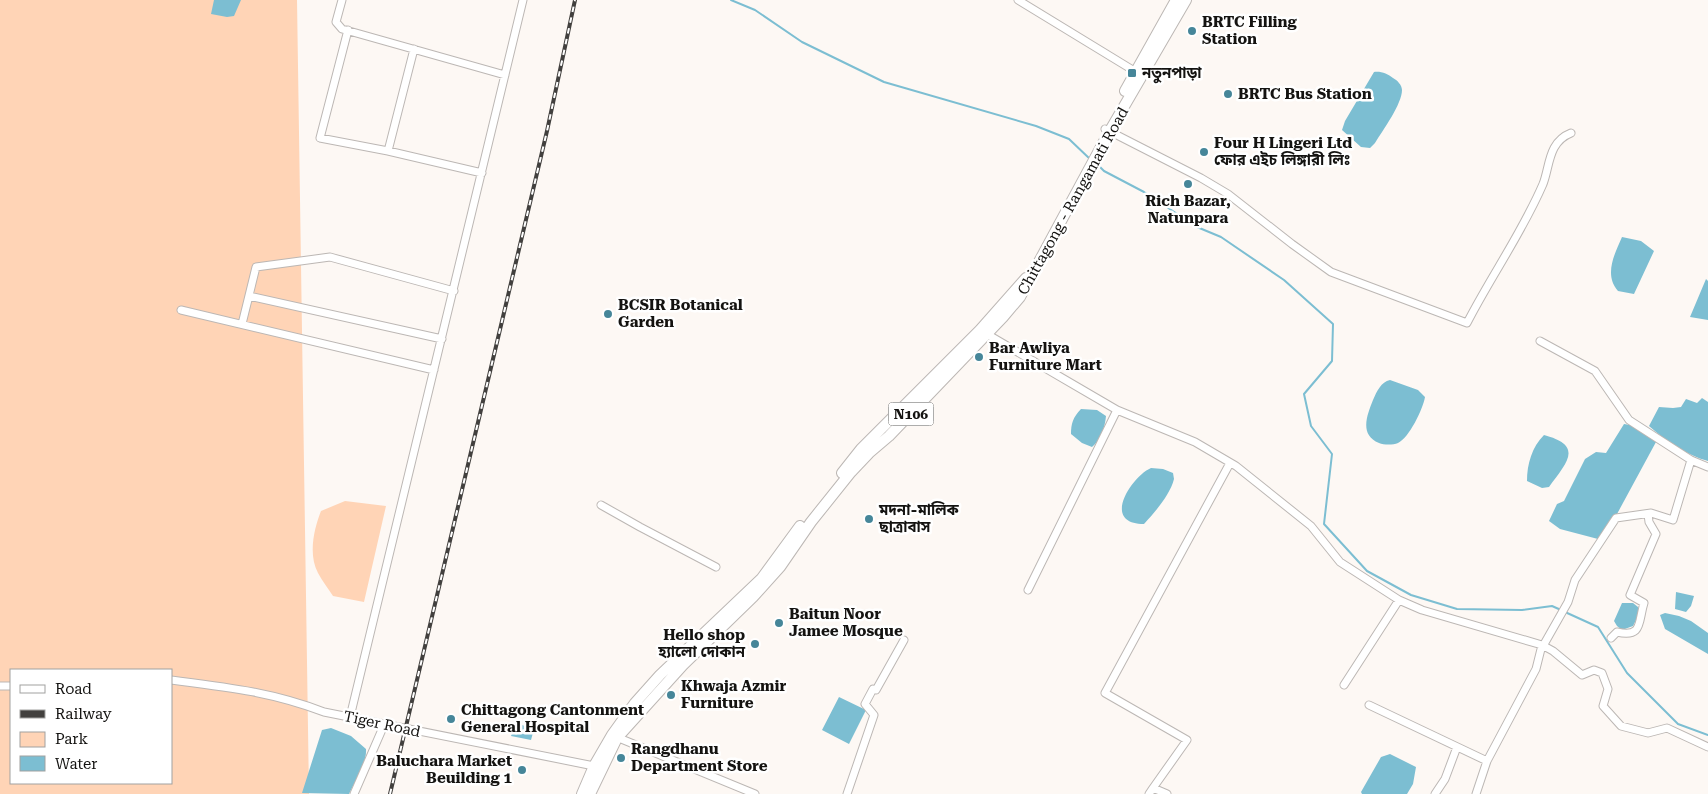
<svg xmlns="http://www.w3.org/2000/svg" width="1708" height="794" font-family="'Roboto Serif','Noto Sans Bengali',serif">
	<style>
		.green { fill: #ffd4b6; fill-rule: evenodd }
		.water { fill: #7cbed2 }
		.lines { fill: none; stroke-linecap: round; stroke-linejoin: round }
		.stream { stroke: #7cbed2; stroke-width: 2 }
		.minor-casing { stroke: #bcb7b4; stroke-width: 9 }
		.highway-casing { stroke: #bcb7b4; stroke-width: 12 }
		.minor { stroke: #fff; stroke-width: 7 }
		.highway { stroke: #fff; stroke-width: 10 }
		.rail-casing { stroke: #42403e; stroke-width: 4 }
		.rail { stroke: #fff; stroke-width: 2; stroke-dasharray: 5.5; stroke-linecap: butt }
		.poi-dot { fill: #468699; stroke: #fff; stroke-width: 2 }
		.labels { text-anchor: middle; dominant-baseline: central; stroke-width: 5; stroke-linejoin: round; paint-order: stroke }
		.shield { fill: #fff; stroke: #5a5a58; stroke-width: 1 }
		.shield-label { font-size: 14px; font-weight: bold; fill: #141311 }
		.poi-label { font-size: 15px; font-weight: bold; fill: #141311; stroke: #fff; text-anchor: start }
		.street-label { font-size: 15px; fill: #141311; stroke: #fff }
	</style>
	<rect width="100%" height="100%" fill="#fdf8f4"/>
	<path class="green" d="M0,0H297L309,794H0ZM11,670H171V783H11Z
		M345,501L386,506L364,602L333,596C328,588 322,581 318,573C308,554 314,529 321,511Z"/>
	<path class="water" d="M214,0H241L234,16L227,17L211,14Z
		M1374,72C1381,71 1388,74 1393,78C1397,80 1402,85 1402,90C1402,104 1383,130 1375,143L1370,148L1361,147L1342,130L1345,121Z
		M1622,237L1641,241L1654,251L1634,294L1618,291C1604,275 1614,255 1622,237Z
		M1706,279L1708,281V320L1690,317Z
		M1390,380L1418,390L1425,397C1423,409 1409,438 1398,443C1393,445 1384,445 1379,443C1359,435 1367,415 1373,400C1377,391 1381,382 1390,380Z
		M1702,398L1708,402V461C1686,455 1666,441 1649,426L1659,407L1673,408L1681,407L1686,399L1697,403Z
		M1081,409L1097,410L1106,416C1105,427 1101,440 1092,447L1082,443L1071,434C1071,424 1073,417 1081,409Z
		M1624,424L1630,425L1656,442L1617,514L1610,520L1598,539L1560,529L1549,521L1557,504L1564,501L1585,459L1596,452L1606,453Z
		M1544,435C1585,446 1566,463 1549,487L1542,488L1527,481C1527,464 1532,447 1544,435Z
		M1151,468L1163,469L1173,473L1174,479C1170,495 1155,512 1144,524C1100,524 1132,476 1151,468Z
		M1676,592L1694,596L1691,606L1686,612L1675,609Z
		M1622,603H1633L1638,607V616L1633,626L1622,630L1617,626L1614,621Z
		M1665,613L1679,616L1691,621L1708,633V654L1665,629L1660,615Z
		M839,697L866,710L849,744L822,730Z
		M516,723L534,729L531,740L511,736Z
		M331,728L351,736L366,749C367,764 355,781 349,794L302,793L322,730Z
		M1390,754L1416,767L1413,784L1407,794H1362L1361,792L1381,757Z"/>
	<g class="lines">
		<path class="stream" d="M731,0L755,10L802,42L884,82L1036,126L1069,139L1091,160
			M1097,164L1104,171L1144,192L1197,227L1221,237L1284,280L1333,324L1332,361L1304,394L1311,426L1332,454L1324,524L1367,571L1411,595L1457,609L1522,610L1552,606L1561,610
			M1565,612L1598,627L1627,673L1678,724L1708,735"/>
		<defs>
			<path id="minor" d="M342,0L336,22L342,29L505,75
				M1018,0L1136,72
				M348,30L320,138L388,151L482,173
				M1105,129L1201,178L1228,194L1292,244L1331,272L1467,323C1491,276 1522,233 1543,184C1550,166 1548,142 1571,133
				M388,151L414,49
				M249,296L442,339
				M181,310L434,370
				M242,324L256,267L330,257L454,291
				M985,333L1117,410L1195,442L1236,466L1311,526L1340,562L1399,600L1344,685
				M1540,341L1595,371L1629,420L1691,460L1708,467
				M601,505L640,527L716,567
				M1028,590L1117,410
				M1399,600L1422,610L1542,645L1553,651L1582,675L1594,670L1602,673L1608,689L1603,706L1621,726L1648,733L1667,728L1708,747
				M1611,638L1617,632C1643,638 1638,622 1644,603L1630,595L1656,534L1649,522L1648,514
				M1543,646L1568,602L1575,580L1616,518L1651,513L1673,520L1691,460
				M171,680C226,687 272,692 324,712L594,766
				M0,686H11
				M1369,705L1487,761L1536,669L1542,645
				M350,717L523,0
				M614,736L755,794
				M1153,788L1187,740L1105,693L1230,463
				M354,794L384,725
				M847,794L874,715L865,704L873,689L876,690L904,640
				M1149,794L1153,788L1167,794
				M1435,794L1445,779L1457,747
				M1476,794L1487,761"/>
			<path id="highway" d="M1125,91L1176,0
				M842,473L861,449L980,330L1026,278
				M582,794L594,766L612,735L635,703L660,675L762,578L800,526
				M590,794L617,738L683,665L753,597L780,567L811,522L851,472L869,453L889,436L1003,317L1020,297L1108,134L1186,0"/>
		</defs>
		<use href="#minor" class="minor-casing"/>
		<use href="#highway" class="highway-casing"/>
		<use href="#minor" class="minor"/>
		<use href="#highway" class="highway"/>
		<defs>
			<path id="rail" d="M390,794L547,131L575,0"/>
		</defs>
		<use href="#rail" class="rail-casing"/>
		<use href="#rail" class="rail"/>
	</g>
	<g class="poi-dot">
		<circle cx="1192" cy="31" r="5"/>
		<rect x="1127" y="68" width="10" height="10" rx="2.5"/>
		<circle cx="1228" cy="94" r="5"/>
		<circle cx="1204" cy="152" r="5"/>
		<circle cx="1188" cy="184" r="5"/>
		<circle cx="608" cy="314" r="5"/>
		<circle cx="979" cy="357" r="5"/>
		<circle cx="869" cy="519" r="5"/>
		<circle cx="779" cy="623" r="5"/>
		<circle cx="755" cy="644" r="5"/>
		<circle cx="671" cy="695" r="5"/>
		<circle cx="451" cy="719" r="5"/>
		<circle cx="621" cy="758" r="5"/>
		<circle cx="522" cy="770" r="5"/>
	</g>
	<g class="labels">
		<rect class="shield" x="888.5" y="402.5" width="45" height="23" rx="4"/>
		<g class="shield-label">
			<text x="911" y="414">N106</text>
		</g>
		<g class="poi-label">
			<text x="1202" y="22">BRTC Filling<tspan x="1202" dy="17">Station</tspan></text>
			<text x="1142" y="73">নতুনপাড়া</text>
			<text x="1238" y="94">BRTC Bus Station</text>
			<text x="1214" y="143">Four H Lingeri Ltd<tspan x="1214" dy="17">ফোর এইচ লিঙ্গারী লিঃ</tspan></text>
			<text x="1188" y="201" text-anchor="middle">Rich Bazar,<tspan x="1188" dy="17">Natunpara</tspan></text>
			<text x="618" y="305">BCSIR Botanical<tspan x="618" dy="17">Garden</tspan></text>
			<text x="989" y="348">Bar Awliya<tspan x="989" dy="17">Furniture Mart</tspan></text>
			<text x="879" y="510">মদনা-মালিক<tspan x="879" dy="17">ছাত্রাবাস</tspan></text>
			<text x="789" y="614">Baitun Noor<tspan x="789" dy="17">Jamee Mosque</tspan></text>
			<text x="745" y="635" text-anchor="end">Hello shop<tspan x="745" dy="17">হ্যালো দোকান</tspan></text>
			<text x="681" y="686">Khwaja Azmir<tspan x="681" dy="17">Furniture</tspan></text>
			<text x="461" y="710">Chittagong Cantonment<tspan x="461" dy="17">General Hospital</tspan></text>
			<text x="631" y="749">Rangdhanu<tspan x="631" dy="17">Department Store</tspan></text>
			<text x="512" y="761" text-anchor="end">Baluchara Market<tspan x="512" dy="17">Beuilding 1</tspan></text>
		</g>
		<g class="street-label">
			<text transform="translate(1073 201) rotate(-61)">Chittagong - Rangamati Road</text>
			<text transform="translate(382 724) rotate(12)">Tiger Road</text>
		</g>
	</g>
	<rect x="10" y="669" width="162" height="115" fill="#ffffff" stroke="#a1a1a0"/>
	<rect x="20" y="685" width="25" height="8" fill="#ffffff" stroke="#a1a1a0"/>
	<text x="55" y="694" font-size="15" fill="#141311">Road</text>
	<rect x="20" y="710" width="25" height="8" fill="#42403e" stroke="#a1a1a0"/>
	<text x="55" y="719" font-size="15" fill="#141311">Railway</text>
	<rect x="20" y="732" width="25" height="15" fill="#ffd4b6" stroke="#a1a1a0"/>
	<text x="55" y="744" font-size="15" fill="#141311">Park</text>
	<rect x="20" y="756" width="25" height="15" fill="#7cbed2" stroke="#a1a1a0"/>
	<text x="55" y="769" font-size="15" fill="#141311">Water</text>
</svg>
